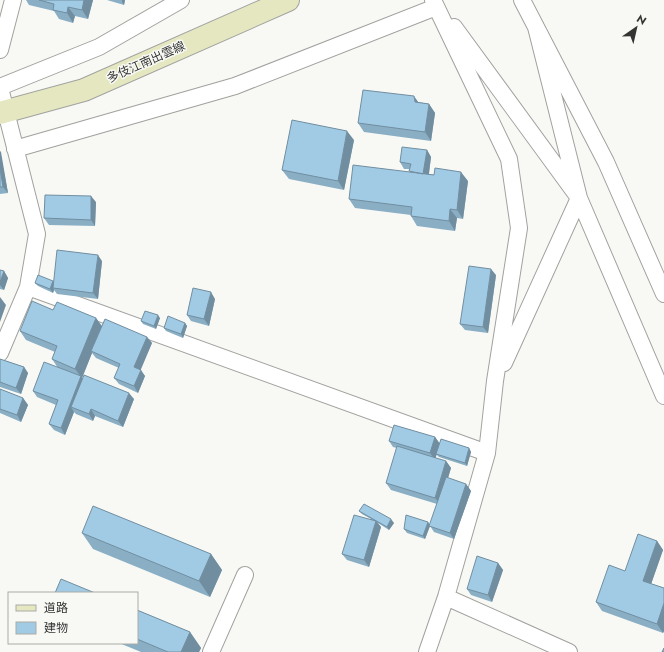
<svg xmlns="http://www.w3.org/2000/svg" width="664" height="652" font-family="Jost,'Noto Sans JP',sans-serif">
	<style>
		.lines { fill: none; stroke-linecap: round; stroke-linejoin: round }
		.minor-casing { stroke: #a1a29f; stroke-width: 18 }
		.secondary-casing { stroke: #a1a29f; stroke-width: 24 }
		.minor { stroke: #fff; stroke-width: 16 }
		.secondary { stroke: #e5e7c0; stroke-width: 22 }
		.wall { fill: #8aafc5 }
		.shaded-wall { fill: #718ea0 }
		.building { fill: #a1cbe5; stroke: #718ea0 }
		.labels { text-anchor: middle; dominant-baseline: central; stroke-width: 3; stroke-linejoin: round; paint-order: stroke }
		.street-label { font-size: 12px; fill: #343533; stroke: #f8f9f5 }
	</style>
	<rect width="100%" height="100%" fill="#f8f9f5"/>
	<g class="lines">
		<defs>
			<path id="minor" d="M522,0L606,162L664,294
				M454,27L579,198L504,363
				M536,27L579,198L664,396
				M0,50L13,0
				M0,87L99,47L181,0
				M0,88L37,234L28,287L0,353
				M15,149L235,86L436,7
				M28,287L487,453
				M446,597L569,652
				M211,652L245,575
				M427,652L446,597L487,453L495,381L519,228L509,159L433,0"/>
			<path id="secondary" d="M0,113L84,90L288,0"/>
		</defs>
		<use href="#minor" class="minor-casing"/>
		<use href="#secondary" class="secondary-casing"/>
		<use href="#minor" class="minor"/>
		<use href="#secondary" class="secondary"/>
	</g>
	<path class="wall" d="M26,0H93L88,19L75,16L73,23L59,19L54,11L29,5Z
		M107,0H125L124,5Z
		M418,102L429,104L435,113L431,141L364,132L358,123Z
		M354,140L344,190L289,179L282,170Z
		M427,150L431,157L429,174L468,181L463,219L457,218L455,231L417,226L411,216V215L355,208L349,199L410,172V169H404L400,162Z
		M0,151L8,193L0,194Z
		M96,202L95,226L49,225L44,218Z
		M102,261L98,299L57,294L54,290L53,293L38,286L35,283L53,281Z
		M0,270L4,271L8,278L4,290L0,289Z
		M496,275L488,333L465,330L460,324Z
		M215,299L209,326L191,321L187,315Z
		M53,310L96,318L102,326L147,337L152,343L140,370L145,376L138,393L119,384L114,378L119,368L96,358L92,353L82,378L83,379L134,399L123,427L95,416L93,421L76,414L74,412L65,435L54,430L49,424L56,405L37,397L33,391L58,368L52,359L55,352L26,340L20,331Z
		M160,318L156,329L143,324L141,321Z
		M185,323L187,326L183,338L166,331L164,328Z
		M0,359L24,367L28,373L21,394L0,387Z
		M0,389L23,398L28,405L21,422L0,413Z
		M435,437L440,444L469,448L471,452L467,466L439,457L436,454L435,458L446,461L451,468L448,478L466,484L471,491L454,539L434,532L430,526L425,539L407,533L404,529L428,522L430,525L437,504L391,490L386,483L397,448L393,447L389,441Z
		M359,511L394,523L389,530L378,523L381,527L369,567L347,560L342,554L371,519L362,514Z
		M82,533L211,554L222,570L210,597L93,549Z
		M657,541L663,550L651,584L664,588V631L663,633L602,611L596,602L625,571Z
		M498,563L503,570L492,602L471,595L467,589Z
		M137,610L190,632L201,648L199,652H141L119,643H137Z"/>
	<path class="shaded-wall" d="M84,0H93L88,19L82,10Z
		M122,0H125L124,5L122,2Z
		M68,7L75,16L73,23L67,13Z
		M414,96L421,106L415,102Z
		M429,104L435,113L431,141L425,132Z
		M347,131L354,140L344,190L338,181Z
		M427,150L431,157L428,180L423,174Z
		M0,151L1,152L8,193L3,187L0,168Z
		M461,172L468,181L463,219L457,210Z
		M91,196L96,202L95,226L91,220Z
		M450,209L457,218L455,231L449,221Z
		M98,255L102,261L98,299L93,293Z
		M491,269L496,275L488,333L483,327Z
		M4,271L8,278L4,290L0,285V282Z
		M53,281V288L54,290L53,293L50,289Z
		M211,292L215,299L209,326L204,319Z
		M0,297L6,305L0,322Z
		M158,315L160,318L156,329L154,326Z
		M96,318L103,328L91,351L92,353L82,378L75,369Z
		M185,323L187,326L183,338L181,334Z
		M147,337L152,343L139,374L134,367Z
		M24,367L28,373L21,394L16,388Z
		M141,370L145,376L138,393L134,386Z
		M81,376L85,383L71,407L74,412L65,435L61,428Z
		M129,393L134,399L123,427L118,421Z
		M23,398L28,405L21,422L17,415Z
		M91,409L95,416L93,421L89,414Z
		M435,437L440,444L435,460L430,453Z
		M469,448L471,452L467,466L465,463Z
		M446,461L451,468L440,504L435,498Z
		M466,484L471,491L454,539L450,533Z
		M391,519L394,523L389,530L387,527Z
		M376,521L381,527L369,567L364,560Z
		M428,522L430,526L425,539L423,536Z
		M657,541L663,550L649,590L643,581Z
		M211,554L222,570L210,597L199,581Z
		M498,563L503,570L492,602L488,595Z
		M664,603V631L663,633L657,624Z
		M190,632L201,648L199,652H181Z"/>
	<path class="building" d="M39,0H84L82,10L68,7L67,13L53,10L54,4Z
		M363,90L414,96L415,102L429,104L425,132L358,123Z
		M292,120L347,131L338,181L282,170Z
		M402,147L427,150L423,174L409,171L411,164L400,162Z
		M353,165L434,175L435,168L461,172L457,210L450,209L449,221L411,216L412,207L349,199Z
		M0,168L3,187H0Z
		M45,195L91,196V220L44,218Z
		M57,250L98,255L93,293L53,288Z
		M469,266L491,269L483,327L460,324Z
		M0,270L4,271L0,282Z
		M38,275L53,281L50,289L35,283Z
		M193,288L211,292L204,319L187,315Z
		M32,301L53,310L57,302L96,318L75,369L52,359L57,346L20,331Z
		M145,311L158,315L154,326L141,321Z
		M168,316L185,323L181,334L164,328Z
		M105,319L147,337L134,367L141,370L134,386L114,378L120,364L91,351Z
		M0,359L24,367L16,388L0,382Z
		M44,362L81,376L61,428L49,424L58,400L33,391Z
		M84,375L129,393L118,421L91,409L89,414L71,407Z
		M0,389L23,398L17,415L0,409Z
		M394,425L435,437L430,453L389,441Z
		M441,439L469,448L465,463L436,454Z
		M397,446L446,461L435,498L386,483Z
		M446,477L466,484L450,533L429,526Z
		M364,504L391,519L387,527L359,511Z
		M93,506L211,554L199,581L82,533Z
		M354,515L376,521L364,560L342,554Z
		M406,515L428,522L423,536L404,529Z
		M638,534L657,541L643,581L664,588V603L657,624L596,602L609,565L625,571Z
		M477,556L498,563L488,595L467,589Z
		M61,579L95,593H55Z
		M137,610L190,632L181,652H168L137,639Z
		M664,648V652H662Z"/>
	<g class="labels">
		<g class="street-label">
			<text transform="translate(146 62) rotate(-24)">多伎江南出雲線</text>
		</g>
	</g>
	<rect x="8" y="592" width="130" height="52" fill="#f8f9f5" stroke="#aaaba7"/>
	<rect x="16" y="605" width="20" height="6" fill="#e5e7c0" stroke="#aaaba7"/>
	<text x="44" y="612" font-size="12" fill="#343533">道路</text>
	<rect x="16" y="622" width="20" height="12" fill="#a1cbe5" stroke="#aaaba7"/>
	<text x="44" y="632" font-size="12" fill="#343533">建物</text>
	<g transform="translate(636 28) rotate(34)" stroke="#f8f9f5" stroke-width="3" paint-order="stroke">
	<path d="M0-3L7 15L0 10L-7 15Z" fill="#343533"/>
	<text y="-6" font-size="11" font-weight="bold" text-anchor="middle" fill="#343533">N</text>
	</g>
</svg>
